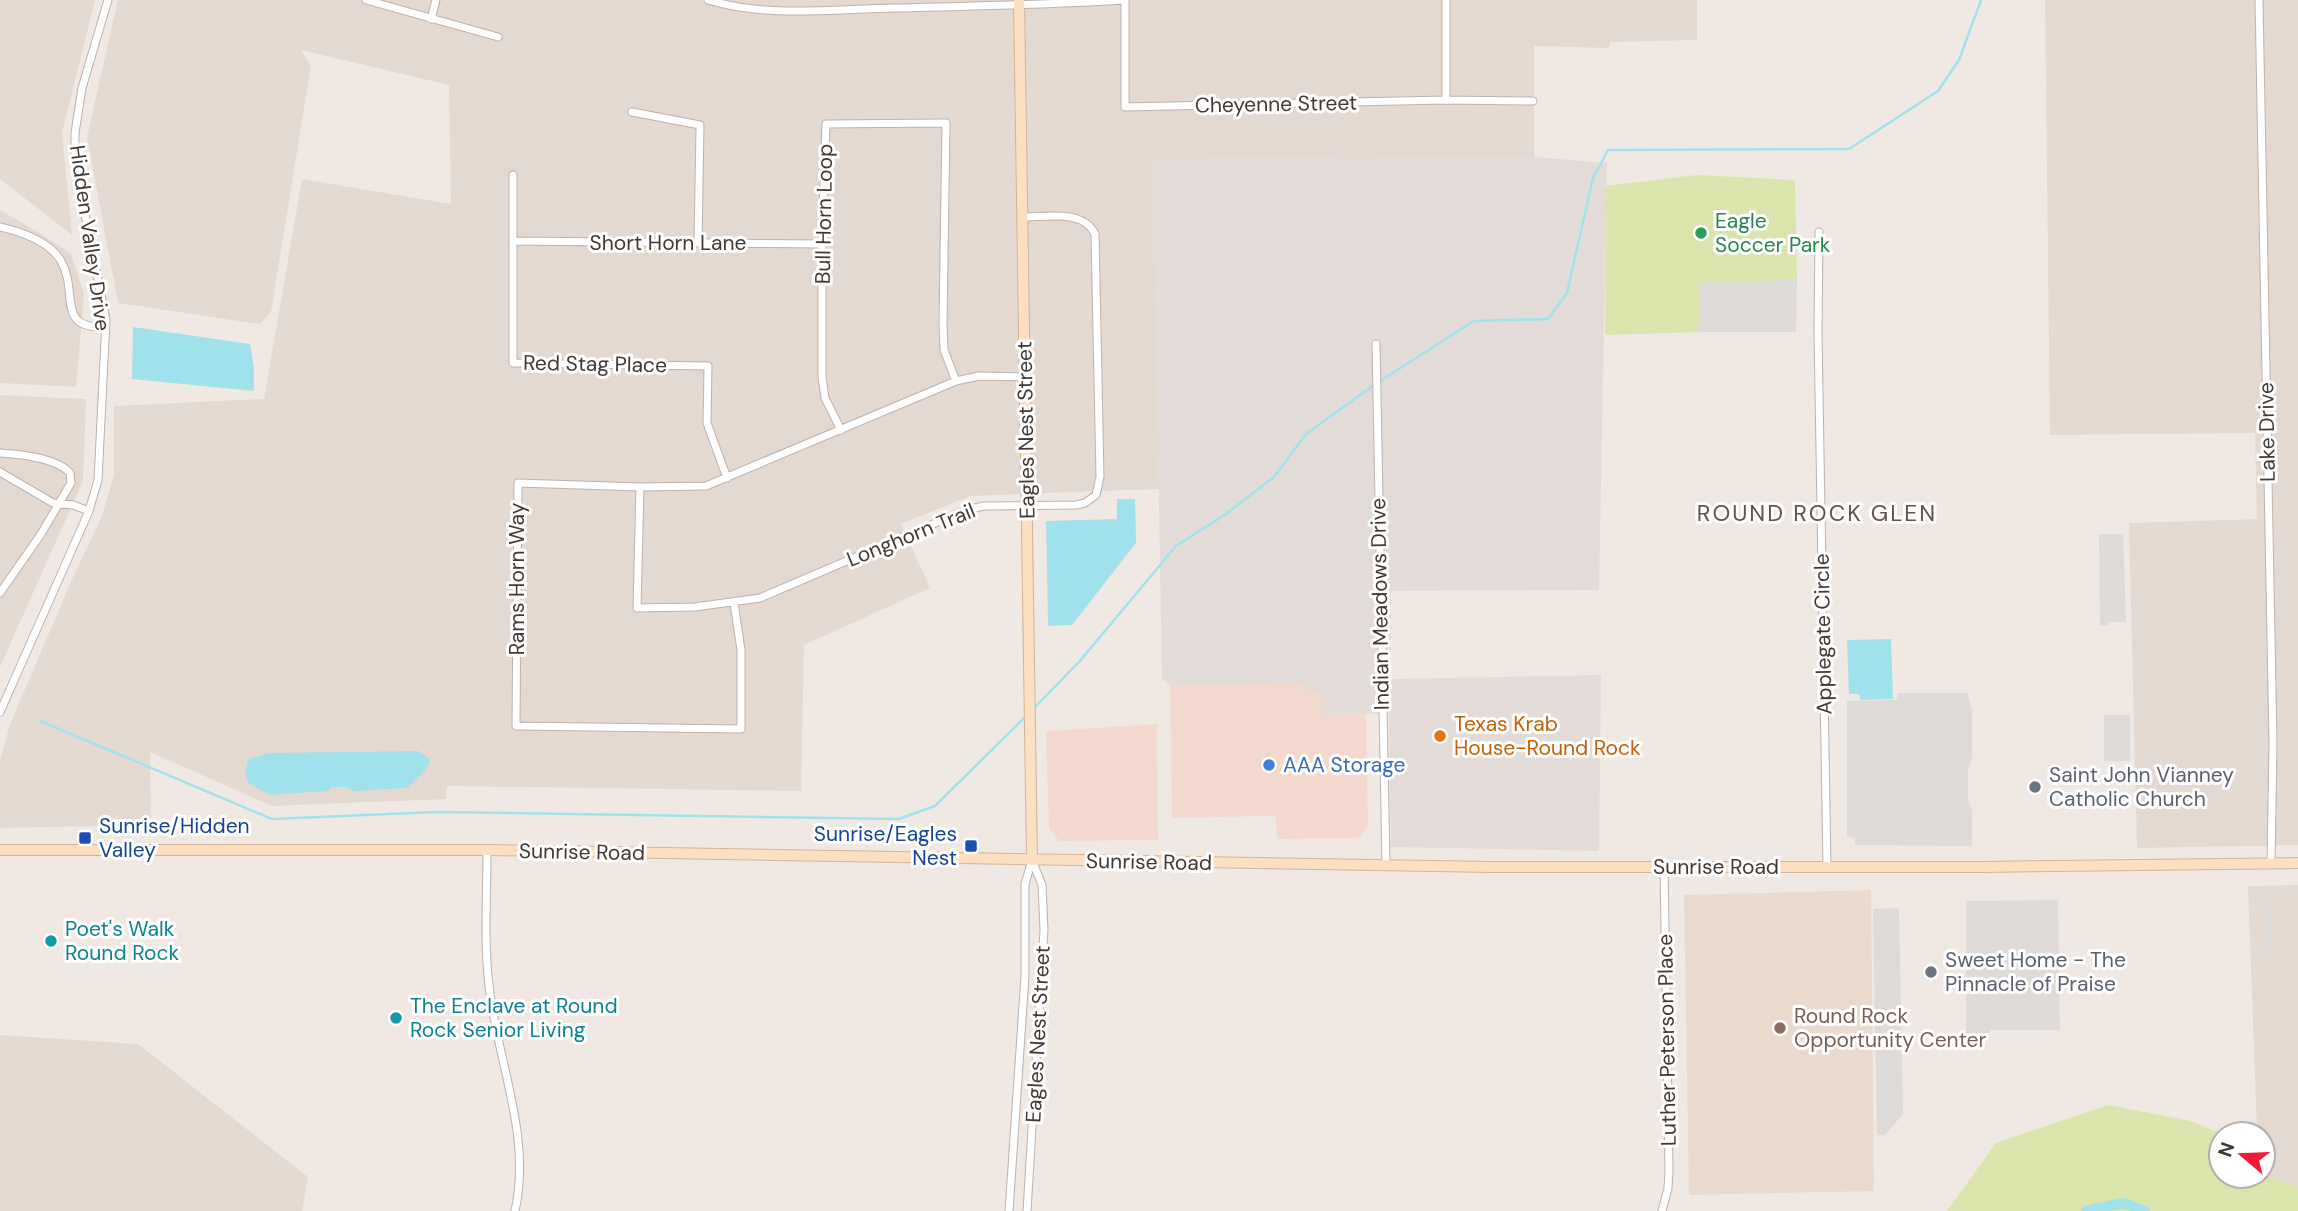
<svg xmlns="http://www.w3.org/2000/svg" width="2298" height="1211" font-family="'DM Sans',sans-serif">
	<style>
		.residential { fill: #e4d9d1 }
		.commercial { fill: #f3d9cd }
		.industrial { fill: #e2dbd8 }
		.education { fill: #e9dacd }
		.green { fill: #dae4ac }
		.parking { fill: #dedad8 }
		.water { fill: #a0e1ec }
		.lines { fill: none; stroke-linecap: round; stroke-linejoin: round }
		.stream { stroke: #a0e1ec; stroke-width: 2.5 }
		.canal { stroke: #a0e1ec; stroke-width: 10 }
		.street-casing { stroke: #beb1a9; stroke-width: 9 }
		.secondary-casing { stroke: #d2b296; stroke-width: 12 }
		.street { stroke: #fff; stroke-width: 7 }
		.secondary { stroke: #fcdec1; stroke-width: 10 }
		.leisure-dot { fill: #2e9e5b; stroke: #fff; stroke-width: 2.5 }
		.food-dot { fill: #e8710a; stroke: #fff; stroke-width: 2.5 }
		.shop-dot { fill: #3f7fe0; stroke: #fff; stroke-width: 2.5 }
		.worship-dot { fill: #6b7280; stroke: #fff; stroke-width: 2.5 }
		.transit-dot { fill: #1a4fb4; stroke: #fff; stroke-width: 2.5 }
		.culture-dot { fill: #0f9aa8; stroke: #fff; stroke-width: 2.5 }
		.education-dot { fill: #8d6e63; stroke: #fff; stroke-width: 2.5 }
		.labels { text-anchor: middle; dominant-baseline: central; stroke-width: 6; stroke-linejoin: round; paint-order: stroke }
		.street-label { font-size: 21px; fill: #423833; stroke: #fff }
		.leisure-label { font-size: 21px; fill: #27864d; stroke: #fff; text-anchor: start }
		.food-label { font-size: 21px; fill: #c56008; stroke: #fff; text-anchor: start }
		.shop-label { font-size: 21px; fill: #366cbe; stroke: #fff; text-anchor: start }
		.worship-label { font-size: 21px; fill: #5b616d; stroke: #fff; text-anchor: start }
		.transit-label { font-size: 21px; fill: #164399; stroke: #fff; text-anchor: start }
		.culture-label { font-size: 21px; fill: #0d838f; stroke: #fff; text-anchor: start }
		.education-label { font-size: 21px; fill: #785e54; stroke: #fff; text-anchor: start }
		.neighbourhood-label { font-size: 23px; letter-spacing: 2px; fill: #64534b; stroke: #fff }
	</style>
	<rect width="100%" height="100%" fill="#f0e9e3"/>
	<path class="residential" d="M0,0H95L62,133L72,235L0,179Z
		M118,0H1697V40L1610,42L1609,48L1534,46V157L1153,159L1159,489L971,496L901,524L930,588L804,645L801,791L447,786L446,799L272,806L150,752L151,825L0,828V761L10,724L73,577L102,516L114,475V406L264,399L302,179L451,204L449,85L301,50L311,66L271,312L260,324L118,303L87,137Z
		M2045,0H2298V845L2137,848L2129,523L2257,519L2255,433L2050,435Z
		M0,210L40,233L71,254L84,294L76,387L0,383Z
		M0,395L86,399L83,481L0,667Z
		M2298,885V1188L2263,1174V1134H2257L2248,886Z
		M0,1035L138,1044L308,1177L302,1211H0Z"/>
	<path class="commercial" d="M1305,683L1321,691L1322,715L1366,714L1368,824L1364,831L1358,838L1277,839L1276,816L1172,818L1170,686Z
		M1157,724L1158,840L1059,841L1049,829L1046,731Z"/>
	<path class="industrial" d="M1534,157L1607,163L1599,590L1391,591V679L1601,675L1599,851L1391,847L1389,713L1321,715V691H1305L1304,683L1170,686L1162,679L1153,159Z"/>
	<path class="education" d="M1871,890L1874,1191L1689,1195L1684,895Z"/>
	<path class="green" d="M1697,175L1795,180L1797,280L1700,283V332L1605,335L1606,186Z
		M2108,1105L2191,1121L2222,1134L2221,1176H2263V1174L2298,1188V1211H1947L1996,1143Z"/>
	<path class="parking" d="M1797,280L1796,332H1700V283Z
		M2099,534H2123L2126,622H2109L2108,626L2100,625Z
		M1898,693H1968L1972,712V758L1968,769V800L1972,810V846L1855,845V838L1847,837V701L1897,700Z
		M2104,715H2130V761H2104Z
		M2271,899L2272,947L2265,950L2262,945L2260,900Z
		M2058,900L2060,1030H1991L1973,1049H1966V901Z
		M1899,908L1903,1114L1885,1135H1877L1873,909Z"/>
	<path class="water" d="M133,327L250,344L254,367V391L132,379Z
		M1117,499H1135L1136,543L1072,625L1048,626L1046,521L1117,519Z
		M1891,639L1893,699L1861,700L1859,694H1849L1847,640Z
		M418,751L430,759L428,767L407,788L354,791L344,787H331L327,791L270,795L248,783L245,774L248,759L269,753Z"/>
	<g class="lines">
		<path class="stream" d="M1380,381L1474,321L1548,319L1567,293L1593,178L1608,150L1849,149L1938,91L1959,60L1981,0
			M1034,708L1079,662L1176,546L1226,514L1274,477L1306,434L1374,385
			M40,721L272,819L437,812L899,819L935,806L1027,715"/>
		<path class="canal" d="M2086,1211L2123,1203L2145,1211"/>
		<defs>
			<path id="street" d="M366,0L498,37
				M708,0C767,18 833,9 894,8C971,6 1047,5 1124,0
				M1125,0V107L1446,100L1533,101
				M2259,0L2273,744L2271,864
				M431,19L436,0
				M1446,100V0
				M632,112L700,125L698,243
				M513,175V363L708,366L707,423L727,478
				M0,227C22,232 49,241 61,261C79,292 55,329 105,327
				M1819,232L1818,332L1827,867
				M514,241L822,244
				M1376,344L1386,864
				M841,430L825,398L822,377V244L826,124L946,123L943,324L944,350L956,381
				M0,453C19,454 57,458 70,473L71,483L41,534L0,593
				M0,472L53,503L73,505L89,511
				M640,487L637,608L695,607L760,598L966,510L984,506L1076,505L1085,503L1096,495L1100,477L1095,234C1083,209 1046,217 1023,217
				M734,603L741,650V729L516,726L518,483L640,487L706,486L956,381L979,376L1024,377
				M0,712L89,511L98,480L106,320L75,165V133L82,88L108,0
				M487,850C487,900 483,951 491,1000C501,1071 531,1139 515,1211
				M1009,1211L1025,976V884L1032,860
				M1027,1211L1044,930L1042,885L1032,860
				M1662,1211L1668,1188L1669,1171L1664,867"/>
			<path id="secondary" d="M1019,0L1032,860
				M0,850H487L1492,867H1981L2298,863"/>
		</defs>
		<use href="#street" class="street-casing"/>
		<use href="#secondary" class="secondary-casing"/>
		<use href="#street" class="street"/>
		<use href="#secondary" class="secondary"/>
	</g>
	<circle class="leisure-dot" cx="1701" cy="233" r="7"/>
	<circle class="food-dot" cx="1440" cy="736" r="7"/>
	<circle class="shop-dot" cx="1269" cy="765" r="7"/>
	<g class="worship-dot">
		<circle cx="2035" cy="787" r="7"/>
		<circle cx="1931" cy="972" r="7"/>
	</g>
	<g class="transit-dot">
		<rect x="78" y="831" width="14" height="14" rx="3.5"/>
		<rect x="964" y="839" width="14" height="14" rx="3.5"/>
	</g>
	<g class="culture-dot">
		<circle cx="51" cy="941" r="7"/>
		<circle cx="396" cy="1018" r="7"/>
	</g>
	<circle class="education-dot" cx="1780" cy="1028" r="7"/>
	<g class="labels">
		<g class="street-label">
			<text transform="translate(1276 104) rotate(-1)">Cheyenne Street</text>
			<text transform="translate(824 214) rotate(-89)">Bull Horn Loop</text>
			<text transform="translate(90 238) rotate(82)">Hidden Valley Drive</text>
			<text x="668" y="243">Short Horn Lane</text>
			<text transform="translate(595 364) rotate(1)">Red Stag Place</text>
			<text transform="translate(1026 430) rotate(-91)">Eagles Nest Street</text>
			<text transform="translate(2267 432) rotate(-91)">Lake Drive</text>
			<text transform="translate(911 535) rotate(-22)">Longhorn Trail</text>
			<text transform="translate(517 579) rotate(-90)">Rams Horn Way</text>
			<text transform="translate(1380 604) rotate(-91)">Indian Meadows Drive</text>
			<text transform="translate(1823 634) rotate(-91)">Applegate Circle</text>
			<text transform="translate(582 852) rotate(1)">Sunrise Road</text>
			<text transform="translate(1149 862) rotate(1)">Sunrise Road</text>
			<text x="1716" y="867">Sunrise Road</text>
			<text transform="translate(1038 1034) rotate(-87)">Eagles Nest Street</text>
			<text transform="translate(1667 1040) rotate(-91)">Luther Peterson Place</text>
		</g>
		<g class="leisure-label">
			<text x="1715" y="221">Eagle<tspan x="1715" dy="24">Soccer Park</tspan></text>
		</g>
		<g class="food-label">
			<text x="1454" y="724">Texas Krab<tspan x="1454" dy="24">House-Round Rock</tspan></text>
		</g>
		<g class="shop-label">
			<text x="1283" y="765">AAA Storage</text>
		</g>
		<g class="worship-label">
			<text x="2049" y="775">Saint John Vianney<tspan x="2049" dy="24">Catholic Church</tspan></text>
			<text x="1945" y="960">Sweet Home - The<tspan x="1945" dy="24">Pinnacle of Praise</tspan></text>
		</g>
		<g class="transit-label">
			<text x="99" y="826">Sunrise/Hidden<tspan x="99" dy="24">Valley</tspan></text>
			<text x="957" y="834" text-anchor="end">Sunrise/Eagles<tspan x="957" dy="24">Nest</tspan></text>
		</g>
		<g class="culture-label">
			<text x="65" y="929">Poet's Walk<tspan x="65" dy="24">Round Rock</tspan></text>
			<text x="410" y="1006">The Enclave at Round<tspan x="410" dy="24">Rock Senior Living</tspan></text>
		</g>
		<g class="education-label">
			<text x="1794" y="1016">Round Rock<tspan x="1794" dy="24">Opportunity Center</tspan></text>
		</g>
		<g class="neighbourhood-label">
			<text x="1817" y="513">ROUND ROCK GLEN</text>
		</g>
	</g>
	<g transform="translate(2242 1155) rotate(289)"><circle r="33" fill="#ffffff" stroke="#b3afad" stroke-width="2"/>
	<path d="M0-5L12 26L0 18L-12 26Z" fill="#f11933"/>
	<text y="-10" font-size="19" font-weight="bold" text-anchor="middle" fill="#423833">N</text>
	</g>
</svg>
